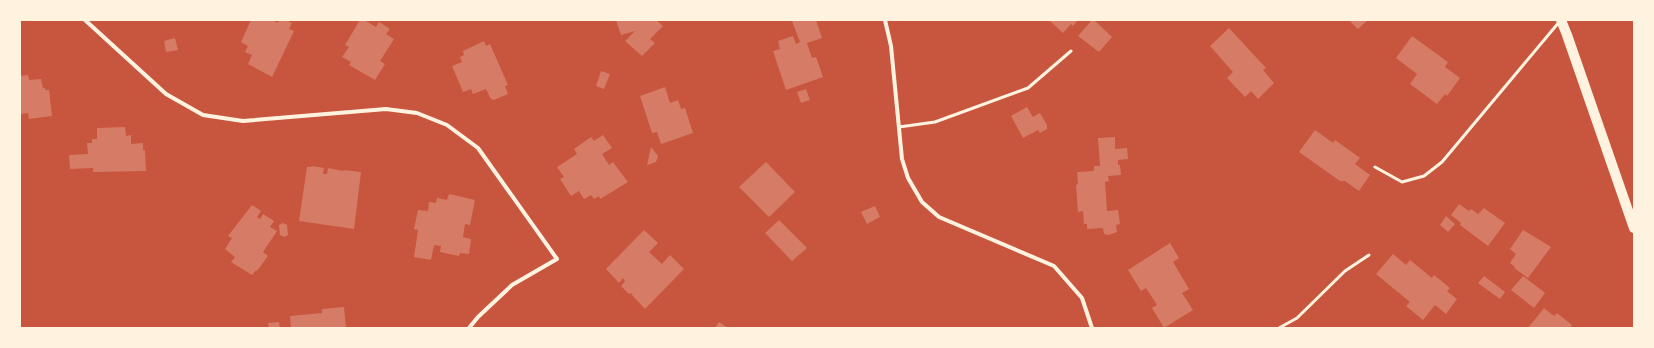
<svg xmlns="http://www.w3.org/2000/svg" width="1654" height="348" font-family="Jost,sans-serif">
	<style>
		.building { fill: #d67c66 }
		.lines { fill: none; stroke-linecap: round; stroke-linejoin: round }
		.service { stroke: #fff3e0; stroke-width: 3 }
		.minor { stroke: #fff3e0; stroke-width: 4 }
		.primary { stroke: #fff3e0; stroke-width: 10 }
	</style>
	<rect width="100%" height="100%" fill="#c8553d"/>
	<path class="building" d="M251,20L262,21L263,20H272L278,23L279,20H286L292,23L289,29L294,31L272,77L248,64L252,55L245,52L248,46L241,42Z
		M360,20H364L376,27L379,22L390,29L386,34L394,39L380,61L385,64L375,80L349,65L351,62L342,57L349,47L345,45Z
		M616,20H656L663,26L650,39L655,43L642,56L625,41L635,31L621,35Z
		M816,20L822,38L807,43L812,58L816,57L823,77L786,90L773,51L780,49L778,41L793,36L796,44L800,42L792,21Z
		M1049,20H1078L1073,26L1071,24L1063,33Z
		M1092,20H1094L1112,37L1099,52L1078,36Z
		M1349,20H1368L1358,29Z
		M1229,28L1266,68L1263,70L1274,83L1258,99L1251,91L1245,97L1227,78L1233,72L1210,46Z
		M1412,36L1448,62L1445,67L1460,78L1447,96L1445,94L1437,104L1410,84L1417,74L1396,58Z
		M175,38L178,50L166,52L164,41Z
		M484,41L486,46L490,44L508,85L505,86L508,94L494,100L491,99L486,89L473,94L471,89L463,92L452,66L462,62L460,57L464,55L463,51Z
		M601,71L610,74L604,89L596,86Z
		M28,75L29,80L41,79L43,88H45V90H49L52,116L29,119L28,113L20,114V76Z
		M665,87L670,103L678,100L681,109L685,108L693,133L661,144L657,132L652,133L640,96Z
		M806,89L810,100L801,103L797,92Z
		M1027,107L1033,117L1040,113L1047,125V129L1040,133L1038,130L1023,138L1011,116Z
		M125,127L126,136L131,135V144L143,143V150H145L146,171L93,172V168L70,169L69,155L88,154L87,143H92V139H97V128Z
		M1315,130L1333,143L1335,140L1360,158L1355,164L1370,175L1359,191L1345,181H1340L1299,152Z
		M603,135L612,148L602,154L609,165L613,162L628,182L600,199L599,196L594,199L591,195L584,199L579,191L571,196L560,179L564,177L557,167L577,154L574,149L591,137L594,141Z
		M1115,137V149L1127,148L1128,159L1118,160V165H1120L1121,175L1108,176L1109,181L1105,182L1107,211L1118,210L1120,224L1116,225L1117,232L1108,235L1104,234L1103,228L1087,229V224H1084L1083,211L1078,212L1076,185L1078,184L1077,172L1094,171V166H1100L1098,138Z
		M651,147L658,156L656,162L647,165Z
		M766,162L795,192L769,217L739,187Z
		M312,166L324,168L323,174H327L328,168L343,171L344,170L361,172L354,229L299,221L307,167H311Z
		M449,194L475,200L470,225L465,224L463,237L471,239L469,254L460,253L459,256L440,252L441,246L434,245L431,260L414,257L418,230L414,229L418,210L428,211L429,202L436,203L437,198L447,200Z
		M1459,204L1469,211L1471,209L1478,214L1484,208L1505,223L1488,246L1460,225L1461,223L1451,215Z
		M252,205L261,211L257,217L260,219L263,214L274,221L270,227L277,231L263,252L268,256L257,271L256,270L252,275L231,262L235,257L225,249L232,238L228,236Z
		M875,206L880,217L867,224L861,212Z
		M1446,216L1455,224L1448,232L1440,225Z
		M779,220L807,248L792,261L765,233Z
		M283,223L287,225L288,235L285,237L280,235L279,225Z
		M644,230L658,243L649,252L662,264L670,255L684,269L645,309L632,295H633L630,293L629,294L621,286L625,281L623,278L619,283L606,269Z
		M1523,230L1551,247L1528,278L1514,268L1515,267L1510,263L1516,254L1510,249Z
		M1170,243L1179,258L1173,262L1189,289L1182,293L1193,310L1164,328L1152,308L1157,305L1146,288L1141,291L1128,270Z
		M1393,254L1406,265L1410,260L1432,278L1434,275L1450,288L1447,291L1457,299L1446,314L1435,305L1423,320L1406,306L1410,302L1376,274Z
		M1484,276L1505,292L1500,299L1478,283Z
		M1523,276L1545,293L1534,308L1511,290Z
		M344,307L346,328H291L290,316L322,313V309Z
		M1544,308L1554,316L1557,313L1572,325L1570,328H1528Z
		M279,322L280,328H269L268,323Z
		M719,322L728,328H715Z"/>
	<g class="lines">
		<path class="service" d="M899,127L935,122L1028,88L1071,51
			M1375,167L1402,182L1424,176L1442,162L1560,21
			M1279,328L1297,318L1345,271L1369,255"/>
		<path class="minor" d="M85,20L166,94L203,115L243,121L386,109L417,113L447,125L478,148L557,259L512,285L478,317L469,328
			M885,20L891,46L902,159L908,178L922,202L939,217L1054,266L1082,298L1092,328"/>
		<path class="primary" d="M1561,20L1567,35L1634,228"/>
	</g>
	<rect width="1654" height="348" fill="none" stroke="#fff3e0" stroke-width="42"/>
</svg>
